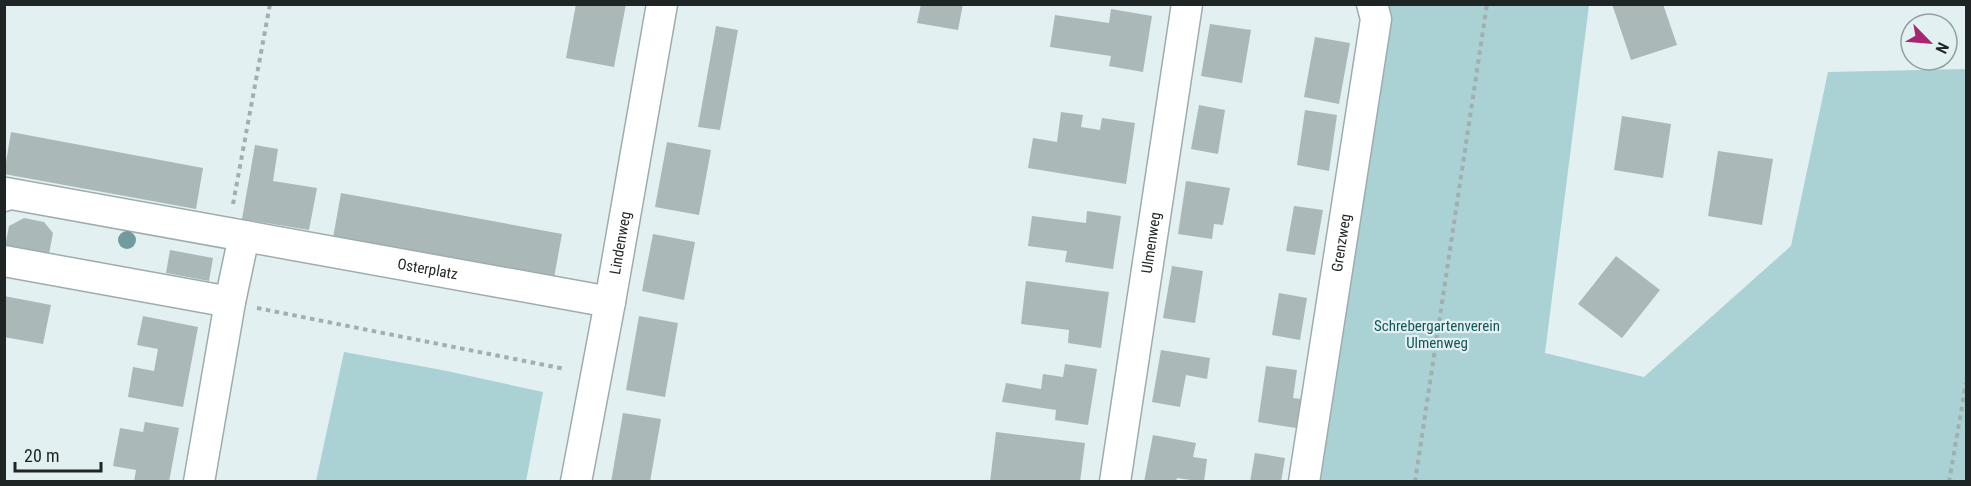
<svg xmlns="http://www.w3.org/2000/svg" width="1971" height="486" font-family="'Roboto Condensed',sans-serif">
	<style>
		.green { fill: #aad1d3 }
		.building { fill: #aab8b8 }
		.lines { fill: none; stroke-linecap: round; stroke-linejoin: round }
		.street-casing { stroke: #9facad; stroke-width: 33 }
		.path { stroke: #a3aeae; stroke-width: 4; stroke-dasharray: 4.5 4.5; stroke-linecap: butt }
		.street { stroke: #fff; stroke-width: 30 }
		.tree { fill: #719b9e }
		.labels { text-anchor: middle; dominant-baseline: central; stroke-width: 4.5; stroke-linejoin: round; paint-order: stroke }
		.street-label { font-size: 15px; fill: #1f2424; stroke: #e3f0f1 }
		.park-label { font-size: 15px; fill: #13565a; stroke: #e3f0f1 }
	</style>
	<rect width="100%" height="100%" fill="#e3f0f1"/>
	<path class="green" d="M1372,5H1589L1545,353L1644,377L1791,246L1828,72L1966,69V481L1304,482Z
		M344,352L442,370L543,392L526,481H316Z"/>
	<path class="building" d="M576,4H626L614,67L566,58Z
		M921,4H963L958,30L917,23Z
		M1612,4H1663L1677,45L1631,60Z
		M1111,9L1152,16L1143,72L1109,66L1111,56L1050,47L1055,15L1109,23Z
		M1210,24L1251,30L1242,83L1201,76Z
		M716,26L738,30L720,130L698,127Z
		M1315,37L1350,43L1339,104L1304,97Z
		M1199,105L1225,110L1218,154L1191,149Z
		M1305,110L1337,115L1329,171L1297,165Z
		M1061,112L1083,115L1081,127L1100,130L1102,118L1135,123L1126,184L1028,168L1033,138L1057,142Z
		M1622,116L1671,124L1663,178L1614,170Z
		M11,132L203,168L196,209L4,174Z
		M667,142L711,150L699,215L655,207Z
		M255,145L278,149L273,181L317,188L309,230L242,219Z
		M1718,151L1773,159L1762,225L1708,216Z
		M1186,181L1230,188L1223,225L1214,224L1212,239L1178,234Z
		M341,193L562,234L554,278L333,238Z
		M1294,206L1323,210L1315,255L1286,251Z
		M1087,211L1121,216L1113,269L1065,262L1067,251L1028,246L1032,216L1086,223Z
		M24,218L44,222L53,233L49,254L35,262L5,247L9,226Z
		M653,234L695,242L684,300L642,291Z
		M170,250L213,258L209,281L166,273Z
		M1616,256L1660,290L1622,338L1578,304Z
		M1172,266L1203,271L1195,323L1163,318Z
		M1026,281L1109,292L1101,348L1068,343L1069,330L1021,324Z
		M1279,293L1307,298L1300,340L1272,335Z
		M4,296L51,305L43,344L4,337Z
		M143,316L198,327L183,407L128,397L133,367L154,371L158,349L137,345Z
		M639,316L678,323L665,397L626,390Z
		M1161,350L1210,358L1207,379L1186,375L1180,407L1152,402Z
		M1065,364L1097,369L1088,425L1055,420L1056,410L1002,402L1006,383L1041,389L1043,374L1063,377Z
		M1266,366L1297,370L1293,398L1301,399L1296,428L1258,422Z
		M623,413L661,419L650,482H611Z
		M145,422L179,428L169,482H134L136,470L113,466L120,428L143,432Z
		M996,432L1085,443L1080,482H990Z
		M1153,435L1196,443L1193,457L1207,459L1204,482L1177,478L1176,482H1144Z
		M1255,453L1285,458L1281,482H1250Z"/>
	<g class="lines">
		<defs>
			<g id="street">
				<path id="s1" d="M4,196L6,193L610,302"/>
				<path d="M4,261L230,302L244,236"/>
				<path d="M199,482L230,302"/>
				<path id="s2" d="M576,482L610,302L662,4"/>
				<path id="s3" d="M1115,482L1187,4"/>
				<path id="s4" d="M1304,482L1376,19L1372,4"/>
			</g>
		</defs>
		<use href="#street" class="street-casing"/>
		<path class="path" d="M233,204L270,4
			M257,308L565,369
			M1415,482L1487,4
			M1949,482L1966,383"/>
		<use href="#street" class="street"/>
	</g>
	<circle class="tree" cx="127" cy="240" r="9"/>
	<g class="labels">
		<g class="street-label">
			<text stroke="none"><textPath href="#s2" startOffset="243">Lindenweg</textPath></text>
			<text stroke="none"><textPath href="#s3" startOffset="242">Ulmenweg</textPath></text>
			<text stroke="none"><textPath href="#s4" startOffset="242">Grenzweg</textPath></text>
			<text stroke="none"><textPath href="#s1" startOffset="432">Osterplatz</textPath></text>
		</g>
		<g class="park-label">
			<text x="1437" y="326">Schrebergartenverein<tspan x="1437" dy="17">Ulmenweg</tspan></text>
		</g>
	</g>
	<rect width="1971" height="486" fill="none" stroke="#1f2424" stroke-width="12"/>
	<g transform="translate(1929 42) rotate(115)"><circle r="28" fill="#e3f0f1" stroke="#959e9f" stroke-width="1.5"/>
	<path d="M0-4.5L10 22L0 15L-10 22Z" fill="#a82571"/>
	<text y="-9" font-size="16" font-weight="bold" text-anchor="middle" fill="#1f2424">N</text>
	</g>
	<path d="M15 462v9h86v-9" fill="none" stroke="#1f2424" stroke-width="3"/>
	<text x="24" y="462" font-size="18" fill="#1f2424" stroke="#e3f0f1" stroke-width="4.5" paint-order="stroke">20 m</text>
</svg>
